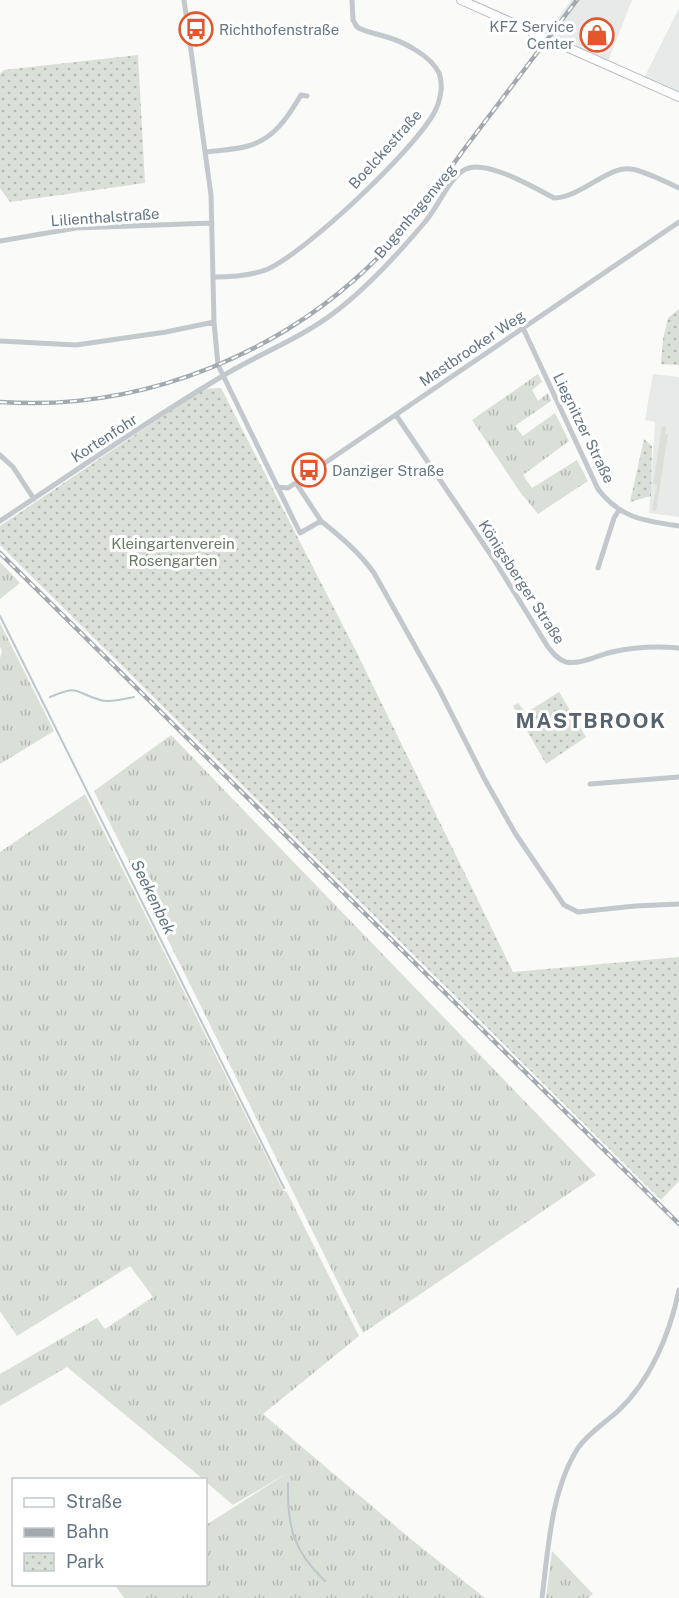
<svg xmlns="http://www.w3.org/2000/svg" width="679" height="1598" font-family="'Public Sans',sans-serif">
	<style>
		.built { fill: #e8e9e9 }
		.grass { fill: url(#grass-tufts) }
		.park { fill: url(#park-dots) }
		.pitch { fill: #dadfd7 }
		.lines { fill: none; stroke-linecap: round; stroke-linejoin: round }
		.stream { stroke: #bbc7cb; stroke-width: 2 }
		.secondary-casing { stroke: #b3babf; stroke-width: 10 }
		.minor { stroke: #c3c8cc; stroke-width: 5 }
		.secondary { stroke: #fff; stroke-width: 8 }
		.rail-casing { stroke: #a2aab0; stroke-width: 4.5 }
		.rail { stroke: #fff; stroke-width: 2; stroke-dasharray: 7; stroke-linecap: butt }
		.labels { text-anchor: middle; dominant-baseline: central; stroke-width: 6; stroke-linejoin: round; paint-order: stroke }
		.poi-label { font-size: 15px; fill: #657683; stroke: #fff; text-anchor: start }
		.street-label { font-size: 15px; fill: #657683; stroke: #fff }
		.park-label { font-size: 15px; fill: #687a64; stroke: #fff }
		.water-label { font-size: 16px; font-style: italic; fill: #60757c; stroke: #fff }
		.district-label { font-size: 21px; font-weight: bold; letter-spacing: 1.5px; fill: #57646e; stroke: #fff }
	</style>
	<defs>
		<pattern id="grass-tufts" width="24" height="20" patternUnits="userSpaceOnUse" patternTransform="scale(1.5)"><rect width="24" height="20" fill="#dadfd7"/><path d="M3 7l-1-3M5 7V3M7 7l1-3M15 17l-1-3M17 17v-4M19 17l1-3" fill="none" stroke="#b4b9b4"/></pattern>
		<pattern id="park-dots" width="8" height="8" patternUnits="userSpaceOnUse" patternTransform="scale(1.5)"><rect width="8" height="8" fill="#dadfd7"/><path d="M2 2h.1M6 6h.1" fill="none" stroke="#b4b9b4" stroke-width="1.8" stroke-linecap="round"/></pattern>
	</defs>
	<rect width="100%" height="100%" fill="#fafaf8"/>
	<path class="built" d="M571,0H632L607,64L557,42L559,37L548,32Z
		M679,8V97L643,80Z
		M653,374L679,377V517L649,513L655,422L645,420Z"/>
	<path class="grass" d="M538,374L542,382L532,390L538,401L548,393L551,401L515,426L523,436L555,413L569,441L523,475L532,488L577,460L588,481L538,514L520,492L472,420Z
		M0,562L20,583L0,599Z
		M0,623L54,731L0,764V658L2,651L0,647Z
		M171,735L596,1175L363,1333L94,791Z
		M85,794L283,1190L287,1192L359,1336L263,1414L412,1540L485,1598H124L115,1585L206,1584V1525L289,1472L233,1505L206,1482V1480L203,1479L67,1367L0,1406V1374L97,1318L105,1329L153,1297L130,1266L17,1336L0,1311V852Z
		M552,1551L593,1594L588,1598H546Z"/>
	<path class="park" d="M138,55L145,183L10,202L0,188V74L4,70Z
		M679,309V365L661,364L663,339L668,318Z
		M221,388L356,651L513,972L679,957V1181L661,1200L0,545V526L203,389Z
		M644,439L652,446L651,496L630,502Z
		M559,692L586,737L546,764L513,706L518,703L526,713Z"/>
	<path class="pitch" d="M662,426H666L665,434H668L656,511L652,510L657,485L653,484Z"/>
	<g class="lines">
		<path class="stream" d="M0,616L284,1188
			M50,697C80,684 73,692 100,700C110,703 124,699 134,697
			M288,1483C287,1526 293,1551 325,1581"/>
		<defs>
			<path id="secondary" d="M461,0L679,97"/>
		</defs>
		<use href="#secondary" class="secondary-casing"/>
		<path class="minor" d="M184,0L211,195L214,322L218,365L300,533L321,521L296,483
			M206,152C219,150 235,150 248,146C274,139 288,117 301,95L307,96
			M0,241L76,228L212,223
			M214,277C232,277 251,276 268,269C307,251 413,151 434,113C440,102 444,85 439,73C431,56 404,42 387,37C377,34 366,32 357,27L353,20L352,0
			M523,328L598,489C620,518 644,521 679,526
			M0,341L76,345L166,332L214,322
			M396,415L493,558L548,647C553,653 558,660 566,662C581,665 598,655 612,652C634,647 657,646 679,648
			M0,455L13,467L34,499
			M277,487L288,488L679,222
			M0,521C73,473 145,422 221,377C258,354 300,339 335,312C368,287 398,254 425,222C437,209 450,176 466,169C486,159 535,188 554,198C582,197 609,165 631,169C645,171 666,182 679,188
			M321,521C341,537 359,552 374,573L439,689L484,778L515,833L564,905L578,912L635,906L679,904
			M598,568L614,518L619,510
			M590,784L679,777
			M542,1598C548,1550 551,1490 578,1448C588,1433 605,1423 618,1411C651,1380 670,1333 679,1290"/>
		<use href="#secondary" class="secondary"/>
		<defs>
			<path id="rail" d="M0,402C145,412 292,351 390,245C418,215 441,181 465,148C502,99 540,49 577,0
				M0,553L679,1224"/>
		</defs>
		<use href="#rail" class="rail-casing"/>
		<use href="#rail" class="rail"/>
	</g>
	<defs>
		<symbol id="bus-ring" viewBox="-11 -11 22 22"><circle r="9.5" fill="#fff" stroke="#e4572e" stroke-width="1.5"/><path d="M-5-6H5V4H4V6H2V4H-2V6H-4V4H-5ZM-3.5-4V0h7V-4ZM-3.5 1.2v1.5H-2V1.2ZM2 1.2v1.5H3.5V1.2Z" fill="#e4572e"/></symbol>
		<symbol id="shop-ring" viewBox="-11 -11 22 22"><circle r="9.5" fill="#fff" stroke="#e4572e" stroke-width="1.5"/><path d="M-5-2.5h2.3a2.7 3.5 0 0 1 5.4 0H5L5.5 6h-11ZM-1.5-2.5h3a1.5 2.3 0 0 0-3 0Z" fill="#e4572e"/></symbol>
	</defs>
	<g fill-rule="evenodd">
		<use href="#bus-ring" x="177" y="10" width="38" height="38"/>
		<use href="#shop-ring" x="578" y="16" width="38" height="38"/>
		<use href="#bus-ring" x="290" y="451" width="38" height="38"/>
	</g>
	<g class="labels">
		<g class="poi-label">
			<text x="574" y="26" text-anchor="end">KFZ Service<tspan x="574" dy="17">Center</tspan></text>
			<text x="219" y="29">Richthofenstraße</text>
			<text x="332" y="470">Danziger Straße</text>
		</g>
		<g class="street-label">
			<text transform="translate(385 149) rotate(-48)">Boelckestraße</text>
			<text transform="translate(415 211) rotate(-50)">Bugenhagenweg</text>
			<text transform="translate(105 217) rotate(-4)">Lilienthalstraße</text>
			<text transform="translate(472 348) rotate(-34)">Mastbrooker Weg</text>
			<text transform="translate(584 428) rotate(64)">Liegnitzer Straße</text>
			<text transform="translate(104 438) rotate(-33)">Kortenfohr</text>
			<text transform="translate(522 582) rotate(57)">Königsberger Straße</text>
		</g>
		<g class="park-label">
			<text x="173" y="543">Kleingartenverein<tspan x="173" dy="17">Rosengarten</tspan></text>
		</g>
		<g class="water-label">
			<text transform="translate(153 897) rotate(64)">Seekenbek</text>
		</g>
		<g class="district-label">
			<text x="591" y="720">MASTBROOK</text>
		</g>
	</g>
	<rect x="12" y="1478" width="195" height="108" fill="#ffffff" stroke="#c1c8cd" stroke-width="1.5"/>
	<rect x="24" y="1498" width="30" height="9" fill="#ffffff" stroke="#c1c8cd" stroke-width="1.5"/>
	<text x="66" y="1508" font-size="18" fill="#657683">Straße</text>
	<rect x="24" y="1528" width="30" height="9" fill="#a2aab0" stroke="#c1c8cd" stroke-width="1.5"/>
	<text x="66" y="1538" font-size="18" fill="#657683">Bahn</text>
	<rect x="24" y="1553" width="30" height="18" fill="url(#park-dots)" stroke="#c1c8cd" stroke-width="1.5"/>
	<text x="66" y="1568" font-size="18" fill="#657683">Park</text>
</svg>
